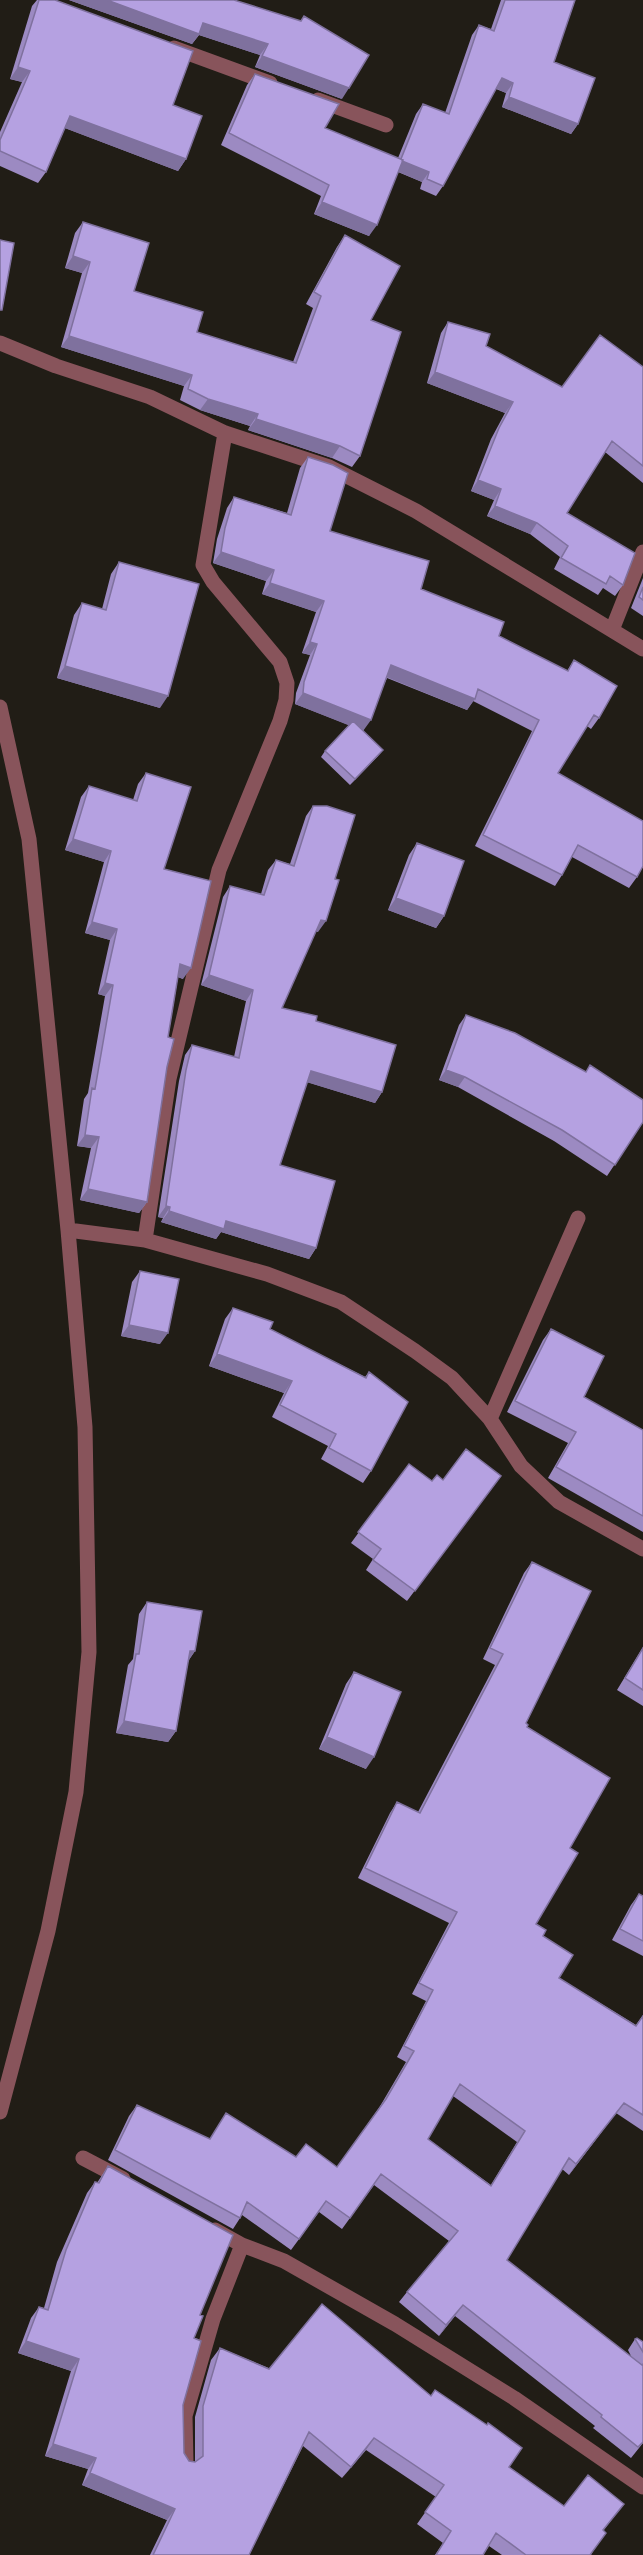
<svg xmlns="http://www.w3.org/2000/svg" width="643" height="2555" font-family="Rubik,sans-serif">
	<style>
		.lines { fill: none; stroke-linecap: round; stroke-linejoin: round }
		.minor { stroke: #88545b; stroke-width: 15 }
		.wall { fill: #9c8ac2; fill-rule: evenodd }
		.shaded-wall { fill: #7f719e }
		.building { fill: #b5a1e1; stroke: #7f719e; stroke-width: 1.5; fill-rule: evenodd }
	</style>
	<rect width="100%" height="100%" fill="#211d16"/>
	<g class="lines">
		<path class="minor" d="M174,48L270,83
			M318,100L386,125
			M0,343L56,366L150,397L225,433L329,467L416,511L643,649
			M612,630L643,552
			M0,707L29,839L68,1230L85,1427L89,1652L76,1792L48,1931L0,2112
			M68,1230L145,1240L267,1274L341,1302L415,1351L452,1378L490,1419L521,1466L559,1502L643,1549
			M145,1240L169,1079L219,870L280,721L286,700L287,683L280,662L213,582L203,565L225,433
			M490,1419L578,1218
			M83,2158L123,2179
			M215,2230L242,2245L284,2261L395,2324L514,2398L643,2487
			M186,2464L185,2416L213,2319L242,2245"/>
	</g>
	<path class="wall" d="M37,0H55L173,105L186,159L178,171L65,128L46,172L38,183L0,166V132L22,82L10,79L32,6Z
		M69,0H234L342,99L255,67L260,55L199,35L192,44Z
		M501,0H575L554,62L578,124L571,134L502,107L506,93L496,89L443,186L436,196L420,189L422,182L398,172L369,236L314,214L321,196L221,145L247,85L255,74L325,128L398,158L416,114L423,104L445,113L472,35L479,25L491,29Z
		M83,222L134,291L197,332L293,362L313,308L306,304L337,247L345,235L371,320L360,456L352,467L332,458L248,430L250,426L200,410L180,400L184,386L61,347L82,273L65,268L75,233Z
		M448,322L486,346L562,387L643,367V483L605,452L567,513L623,585L615,596L603,588L598,595L554,569L560,557L530,534L487,516L494,500L471,491L491,439L505,413L427,383L441,333Z
		M308,457L330,531L421,589L499,636L567,671L574,660L599,718L591,729L587,726L558,773L637,877L629,888L572,857L562,875L555,886L475,846L532,731L473,701L467,710L387,678L363,731L378,756L350,785L321,757L325,751L349,725L295,704L296,693L310,655L302,653L316,612L262,594L266,581L213,563L217,539L227,508L234,497L287,513L300,468Z
		M119,562L160,708L57,678L74,615L82,603L102,609L111,574Z
		M643,578V616L631,608Z
		M146,773L183,979L178,977L168,1037L167,1067L147,1202L139,1213L80,1200L91,1148L77,1146L84,1099L88,1093L105,996L98,994L110,940L85,933L104,862L65,850L81,797L89,786L133,800L138,784Z
		M313,806L318,932L316,931L282,1008L316,1021L382,1092L375,1103L307,1082L280,1165L316,1248L309,1259L221,1232L216,1239L161,1222L163,1218L158,1217L179,1081L185,1055L192,1045L234,1057L246,1001L201,985L223,897L230,886L261,894L268,870L276,860L290,864L306,816Z
		M417,843L444,916L436,928L388,910L409,855Z
		M466,1015L586,1072L643,1122L607,1176L554,1141L458,1087L439,1080L459,1025Z
		M140,1271L160,1344L121,1336L132,1282Z
		M233,1308L270,1329L365,1377L369,1372L371,1471L363,1483L321,1459L328,1446L272,1417L284,1393L209,1366L225,1319Z
		M551,1329L584,1397L643,1430V1532L548,1478L568,1443L507,1412L543,1340Z
		M409,1464L432,1481L501,1476L407,1601L366,1570L373,1559L351,1543Z
		M532,1562L526,1723L570,1848L536,1924L543,1936L559,1978L636,2025L643,2015V2131L616,2113L569,2175L562,2169L507,2260L632,2358L628,2350L635,2339L643,2342V2443L631,2458L593,2428L595,2426L455,2316L439,2336L399,2302L407,2292L449,2241L374,2185L342,2229L319,2212L291,2250L242,2215L233,2229L108,2160L129,2116L137,2105L210,2139L226,2113L296,2157L337,2167L379,2108L406,2062L397,2057L426,2001L412,1994L449,1923L358,1878L390,1813L397,1802L418,1812L495,1665L483,1659L524,1573ZM453,2096L517,2142L491,2185L428,2139Z
		M147,1602L195,1651L188,1661L176,1731L168,1742L116,1733L128,1665L133,1659L139,1614Z
		M643,1647V1706L617,1690Z
		M354,1672L366,1769L319,1749L346,1684Z
		M639,1894L643,1896V1956L612,1940L631,1905Z
		M108,2166L200,2315L194,2338L183,2405L184,2453L189,2461L195,2462V2417L211,2360L220,2348L509,2467L564,2506L615,2515L603,2531L591,2555H502L489,2546L483,2555H435L443,2543L417,2524L436,2497L366,2450L342,2478L303,2446L249,2555H150L167,2520L82,2485L88,2469L45,2456L71,2371L18,2353L31,2318L39,2307L44,2308L57,2262L87,2193L95,2182L97,2183Z"/>
	<path class="shaded-wall" d="M69,0H107L203,23L268,44L260,55L199,35L192,44Z
		M262,56L349,88L342,99L255,67Z
		M18,67L30,71L22,82L10,79Z
		M502,78L513,83L506,93L495,88Z
		M509,97L578,124L571,134L502,107Z
		M70,116L186,159L178,171L62,127Z
		M401,160L429,172L422,182L394,170Z
		M322,202L377,225L369,236L314,214Z
		M73,256L90,262L82,273L65,268Z
		M69,336L192,375L184,386L61,347Z
		M435,372L513,402L505,413L427,383Z
		M208,399L258,414L250,426L200,410Z
		M256,419L340,446L332,458L248,430Z
		M478,480L501,489L494,500L471,491Z
		M495,506L537,523L530,534L487,516Z
		M221,552L274,570L266,581L213,563Z
		M270,583L324,601L316,612L262,594Z
		M310,642L317,644L310,655L302,653Z
		M391,665L475,699L467,710L384,676Z
		M65,666L168,696L160,708L57,678Z
		M303,693L371,720L363,731L295,704Z
		M383,750L378,756L350,785L355,779Z
		M73,839L111,851L104,862L65,850Z
		M396,898L444,916L436,928L388,910Z
		M321,920L326,921L318,932L313,930Z
		M92,922L117,929L110,940L85,933Z
		M180,964L191,968L183,979L172,975Z
		M209,975L253,990L246,1001L201,985Z
		M105,983L113,985L105,996L98,994Z
		M446,1070L465,1077L458,1087L439,1080Z
		M311,1071L382,1092L375,1103L303,1081Z
		M85,1135L99,1137L91,1148L77,1146Z
		M88,1189L147,1202L139,1213L80,1200Z
		M166,1206L170,1207L163,1218L158,1217Z
		M169,1211L226,1221L316,1248L309,1259L221,1232L216,1239L161,1222Z
		M129,1325L168,1333L160,1344L121,1336Z
		M217,1354L292,1381L284,1393L209,1366Z
		M190,1651H195L187,1663Z
		M124,1721L176,1731L168,1742L116,1733Z
		M327,1737L374,1757L366,1769L319,1749Z
		M624,2103L616,2113L569,2175L576,2164Z
		M463,2305L455,2316L439,2336L446,2325Z
		M26,2341L79,2359L71,2371L18,2353Z
		M374,2438L366,2450L342,2478L351,2467Z
		M53,2444L96,2458L88,2469L45,2456Z
		M90,2473L175,2509L167,2520L82,2485Z"/>
	<path class="building" d="M39,0H55L193,51L173,105L202,116L186,159L70,116L46,172L0,151V140L30,71L18,67Z
		M107,0H234L301,21L304,16L369,55L349,88L262,56L268,44L203,23L199,34Z
		M505,0H575L554,62L595,78L578,124L509,97L513,83L502,78L443,186L427,179L429,172L402,161L403,160L401,159L423,104L449,114L479,25L494,31Z
		M255,74L339,104L325,128L403,160L377,225L322,202L329,185L229,133Z
		M83,222L149,243L134,291L203,312L197,332L296,363L321,296L314,292L345,235L400,266L371,320L401,332L360,456L340,446L256,419L258,414L208,399L188,389L192,375L69,336L90,262L73,256Z
		M0,240L14,243L2,310H0Z
		M448,322L490,334L486,346L562,387L600,335L643,367V466L612,441L567,513L635,553L623,585L610,576L606,584L561,558L568,546L537,523L495,506L501,489L478,480L499,428L513,402L435,372Z
		M308,457L333,465L348,473L330,531L429,561L421,589L504,622L499,636L568,671L574,660L617,686L599,718L594,715L558,773L643,821V866L637,877L578,845L562,875L483,835L539,720L478,689L475,699L391,665L371,720L303,693L304,682L317,644L310,642L324,601L270,583L274,570L221,552L225,528L234,497L291,515Z
		M119,562L199,584L168,696L65,666L82,603L106,610Z
		M643,587V600L639,597Z
		M353,721L383,750L355,779L325,751Z
		M146,773L191,787L164,869L211,881L191,968L180,964L168,1037L174,1039L167,1067L147,1202L88,1189L99,1137L85,1135L92,1088L95,1089L113,985L105,983L117,929L92,922L111,851L73,839L89,786L137,801Z
		M313,806H327L355,815L335,879L339,880L326,921L321,920L282,1008L317,1016L316,1021L396,1045L382,1092L311,1071L280,1165L335,1181L316,1248L226,1221L224,1229L169,1211L170,1207L166,1206L186,1070L192,1045L239,1058L253,990L209,975L230,886L264,895L276,860L294,866Z
		M417,843L464,861L444,916L396,898Z
		M466,1015L515,1033L586,1072L590,1065L643,1100V1122L615,1165L562,1130L465,1077L446,1070Z
		M140,1271L179,1279L168,1333L129,1325Z
		M233,1308L273,1322L270,1329L366,1378L369,1372L408,1402L371,1471L329,1448L336,1434L280,1405L292,1381L217,1354Z
		M551,1329L604,1356L584,1397L643,1430V1516L556,1467L576,1432L515,1401Z
		M466,1449L501,1476L415,1591L373,1560L381,1549L358,1532L409,1464L432,1481L437,1475L443,1480Z
		M532,1562L591,1591L526,1723L528,1725L527,1727L610,1778L570,1848L578,1853L536,1924L546,1930L543,1936L573,1955L559,1978L636,2026L643,2016V2115L624,2103L576,2164L569,2158L507,2260L642,2365L643,2364V2442L638,2447L601,2417L602,2415L463,2305L446,2325L407,2292L458,2231L381,2174L350,2218L326,2201L299,2239L247,2202L240,2218L115,2150L137,2105L210,2139L226,2113L296,2157L306,2144L337,2167L386,2099L414,2051L404,2046L433,1990L419,1983L457,1912L365,1868L397,1802L420,1813L503,1654L490,1648ZM460,2084L525,2131L491,2186L428,2139Z
		M147,1602L202,1611L195,1651H190L176,1731L124,1721L136,1654H139Z
		M643,1648V1690L625,1678Z
		M354,1672L401,1692L374,1757L327,1737Z
		M639,1894L643,1896V1941L620,1929Z
		M108,2166L233,2235L200,2315L203,2316L194,2338L201,2341L183,2405L184,2453L189,2461L195,2462L203,2456V2406L220,2348L269,2369L322,2304L431,2396L435,2390L487,2425L488,2423L522,2448L509,2467L564,2506L588,2475L624,2504L603,2530L606,2533L590,2555H526L496,2533L483,2555H436L451,2531L425,2512L444,2485L374,2438L351,2467L309,2432L249,2555H153L175,2509L90,2473L96,2458L53,2444L79,2359L26,2341L39,2307L48,2310L66,2250L95,2182L99,2183Z
		M637,2338L643,2342V2352L635,2339Z"/>
</svg>
